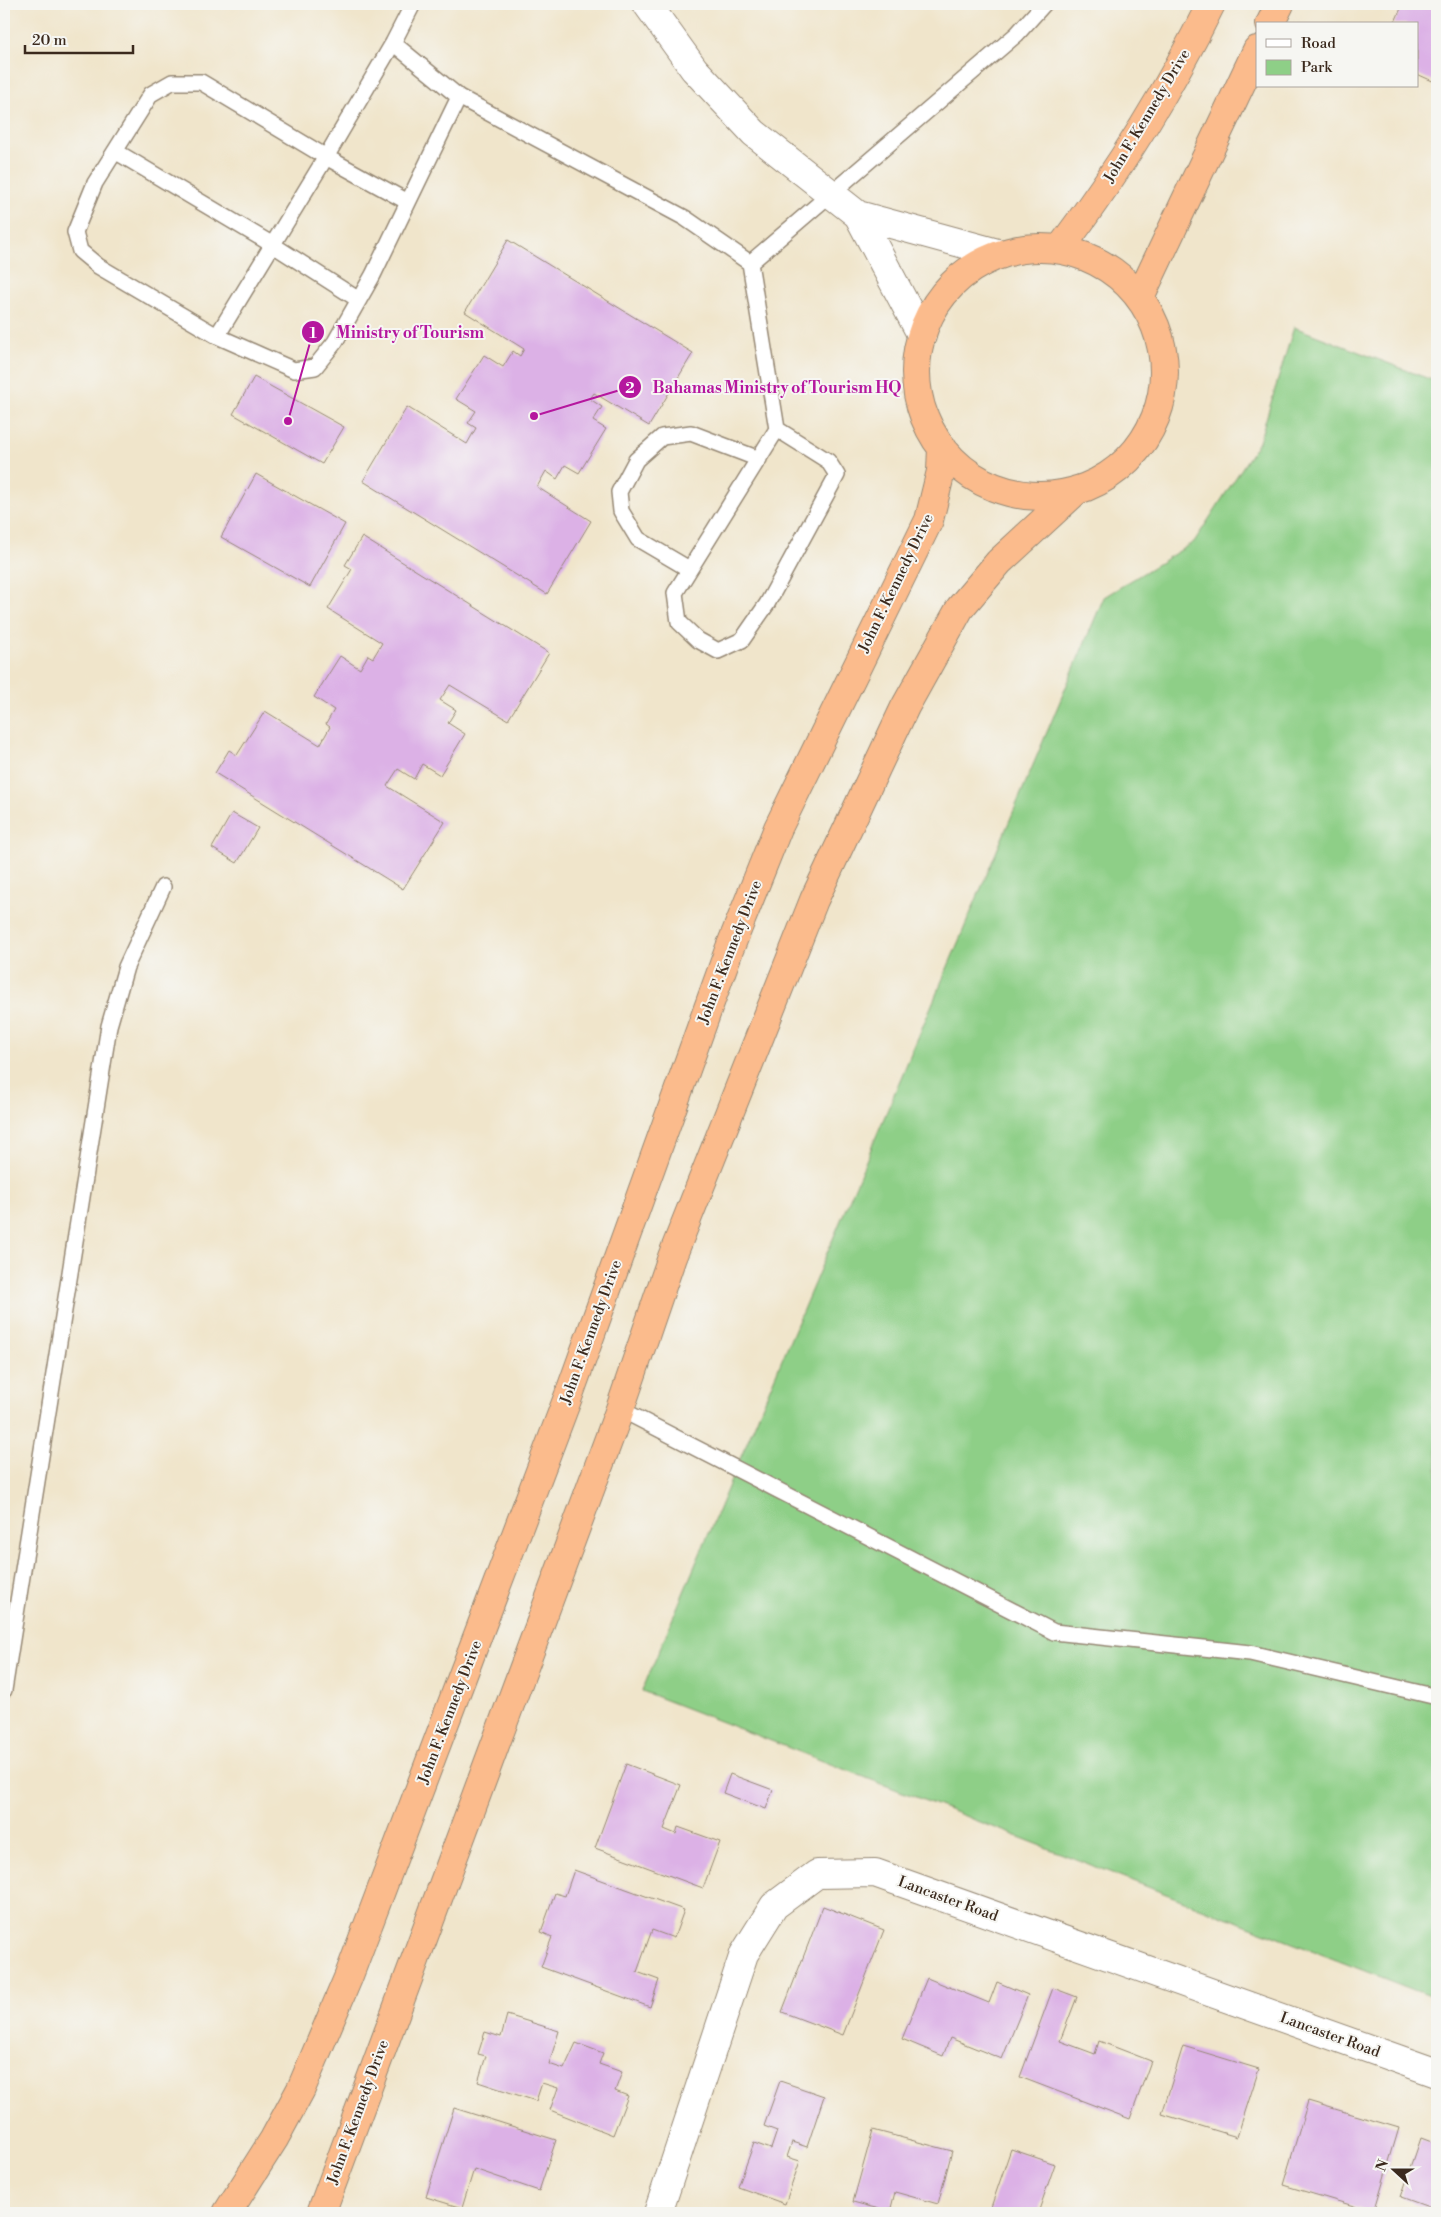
<svg xmlns="http://www.w3.org/2000/svg" width="1441" height="2217" font-family="'Libre Bodoni',serif">
	<style>
		.green { fill: #8ecf87; stroke: #647c52 }
		.building { fill: #dcb1e6 }
		.lines { fill: none; stroke-linecap: round; stroke-linejoin: round }
		.service-casing { stroke: #968874; stroke-width: 18 }
		.minor-casing { stroke: #968874; stroke-width: 30 }
		.trunk-casing { stroke: #968874; stroke-width: 30 }
		.service { stroke: #fff; stroke-width: 15 }
		.minor { stroke: #fff; stroke-width: 28 }
		.trunk { stroke: #fbbb8c; stroke-width: 28 }
		.labels { text-anchor: middle; dominant-baseline: central; stroke-width: 4; stroke-linejoin: round; paint-order: stroke }
		.street-label { font-size: 15px; fill: #3b2a1e; stroke: #f6f6f2 }
		.leader { fill: none; stroke: #b5179e; stroke-width: 2 }
		.callout-dot { fill: #b5179e; stroke: #f6f6f2; stroke-width: 2 }
		.mark-label { font-size: 15px; text-anchor: middle; font-weight: bold; fill: #fff }
		.callout-label { font-size: 16px; text-anchor: middle; font-weight: bold; fill: #b5179e; stroke: #f6f6f2; stroke-width: 4; stroke-linejoin: round; paint-order: stroke }
	</style>
	<rect width="100%" height="100%" fill="#f6f6f2"/>
	<filter id="ink" filterUnits="userSpaceOnUse"><feTurbulence type="fractalNoise" baseFrequency=".02" numOctaves="2"/><feDisplacementMap in="SourceGraphic" scale="10" xChannelSelector="R" yChannelSelector="G"/><feConvolveMatrix kernelMatrix="1 2 1 2 8 2 1 2 1" color-interpolation-filters="sRGB"/></filter>
	<filter id="wash" filterUnits="userSpaceOnUse"><feTurbulence type="fractalNoise" baseFrequency=".0096" numOctaves="4" result="noise"/><feDisplacementMap in="SourceGraphic" scale="20" xChannelSelector="R" yChannelSelector="G"/><feGaussianBlur stdDeviation="1.12" result="paint"/><feColorMatrix in="noise" values="0 0 0 0 0 0 0 0 0 0 0 0 0 0 0 0 0 1.4 0 .05"/><feComposite in="paint" operator="in"/></filter>
	<g filter="url(#wash)">
		<rect width="100%" height="100%" fill="#f0e5cb"/>
		<path class="green" d="M1294,327L1437,382V1999L642,1691L1104,597L1194,542L1259,442Z"/>
		<g id="blocks">
			<path class="building" d="M1403,4H1437V83L1417,74V24H1394Z
				M508,240L693,353L649,426L594,393L590,399L602,407L593,421L606,429L579,473L565,465L557,479L546,471L537,487L591,521L547,594L363,481L407,407L467,444L476,428L468,423L476,411L456,399L484,355L503,367L513,351L520,356L524,349L465,312Z
				M254,377L344,427L322,464L233,414Z
				M256,474L345,524L310,587L221,537Z
				M362,537L549,653L508,720L450,685L440,700L456,710L448,723L465,734L440,775L422,764L414,779L398,769L387,786L445,822L403,889L215,773L229,750L237,755L265,711L320,745L330,727L326,724L334,710L314,697L340,656L360,669L368,655L373,658L382,643L328,609L352,569L345,565Z
				M232,813L258,828L237,863L212,848Z
				M626,1764L681,1785L664,1829L676,1834L678,1827L720,1842L703,1888L595,1848Z
				M730,1774L773,1790L766,1809L723,1793Z
				M574,1870L684,1910L674,1938L652,1930L637,1972L659,1980L650,2007L541,1967L552,1937L541,1932L555,1893L565,1896Z
				M823,1906L884,1930L843,2035L782,2012Z
				M927,1978L989,2003L997,1982L1028,1995L1002,2059L950,2038L943,2056L902,2039Z
				M1053,1988L1077,1997L1060,2041L1095,2054L1099,2041L1151,2061L1130,2119L1020,2077Z
				M507,2015L559,2031L549,2064L564,2069L576,2043L603,2053L599,2064L622,2072L615,2091L628,2096L613,2135L550,2110L558,2088L542,2083L536,2101L478,2082L486,2056L478,2054L485,2032L501,2037Z
				M1183,2046L1259,2069L1237,2137L1162,2114Z
				M780,2081L824,2096L807,2147L792,2142L787,2157L800,2161L785,2204L738,2187L754,2143L771,2149L777,2131L764,2126Z
				M1308,2101L1399,2128L1374,2212L1283,2185Z
				M454,2108L556,2140L539,2191L474,2169L462,2208L426,2197Z
				M873,2130L952,2151L938,2204L895,2192L890,2212L853,2202Z
				M1421,2138L1437,2144V2210L1401,2197Z
				M1011,2149L1055,2164L1038,2213H989Z"/>
		</g>
	</g>
	<g filter="url(#ink)">
		<use href="#blocks" fill-opacity="0" stroke="#968874" stroke-width="1"/>
		<g class="lines">
			<defs>
				<path id="service" d="M393,43L459,97L685,218L750,263L777,429L675,593L679,622L698,640L718,651L742,640L767,604L837,475L828,461L777,429
					M115,151L273,245L359,300
					M408,202L326,157L201,82H172L151,94L95,183L75,232L80,251L98,266L217,336L294,370L315,367L335,342L373,275L459,97
					M750,263L1017,34L1044,4
					M217,336L326,157L393,43L413,4
					M689,569L638,539L621,511L619,492L636,460L662,437L691,433L759,459
					M620,1409L1054,1632L1250,1653L1437,1697
					M4,1690L109,1026L126,967L163,887"/>
				<path id="minor" d="M647,4L694,69L754,133L858,215L922,336
					M858,215L1001,254
					M658,2213L744,1954L774,1906L817,1874L875,1873L1437,2073"/>
				<path id="trunk" d="M1270,24L1280,4
					M916 372a124 124 0 1 1 248 0a124 124 0 1 1-248 0Z
					M1060,249C1119,170 1168,92 1211,4
					M1140,297L1257,50
					M227,2213L274,2139L301,2089L348,1978L570,1392L729,950L778,828L929,520L941,471L942,447
					M321,2213L620,1409L672,1257L814,900L905,707L960,608L999,562L1077,490"/>
			</defs>
			<use href="#service" class="service-casing"/>
			<use href="#minor" class="minor-casing"/>
			<use href="#trunk" class="trunk-casing"/>
			<use href="#service" class="service"/>
			<use href="#minor" class="minor"/>
			<use href="#trunk" class="trunk"/>
		</g>
	</g>
	<g class="labels">
		<g class="street-label">
			<text transform="translate(1147 116) rotate(-59)">John F. Kennedy Drive</text>
			<text transform="translate(896 583) rotate(-64)">John F. Kennedy Drive</text>
			<text transform="translate(730 952) rotate(-69)">John F. Kennedy Drive</text>
			<text transform="translate(591 1332) rotate(-70)">John F. Kennedy Drive</text>
			<text transform="translate(450 1712) rotate(-69)">John F. Kennedy Drive</text>
			<text transform="translate(948 1899) rotate(20)">Lancaster Road</text>
			<text transform="translate(1330 2035) rotate(20)">Lancaster Road</text>
			<text transform="translate(358 2112) rotate(-70)">John F. Kennedy Drive</text>
		</g>
	</g>
	<path class="leader" d="M288 421L313 332M534 416L630 387"/>
	<g class="callout-dot">
		<circle cx="288" cy="421" r="5"/>
		<circle cx="534" cy="416" r="5"/>
		<circle cx="313" cy="332" r="12"/>
		<circle cx="630" cy="387" r="12"/>
	</g>
	<g class="mark-label">
		<text x="313" y="338">1</text>
		<text x="630" y="393">2</text>
	</g>
	<g class="callout-label">
		<text x="410" y="338">Ministry of Tourism</text>
		<text x="777" y="393">Bahamas Ministry of Tourism HQ</text>
	</g>
	<rect width="1441" height="2217" fill="none" stroke="#f6f6f2" stroke-width="20"/>
	<rect x="1256" y="22" width="162" height="65" fill="#f6f6f2" stroke="#aba49d"/>
	<rect x="1266" y="39" width="25" height="8" fill="#ffffff" stroke="#aba49d"/>
	<text x="1301" y="48" font-size="15" fill="#3b2a1e">Road</text>
	<rect x="1266" y="60" width="25" height="15" fill="#8ecf87" stroke="#aba49d"/>
	<text x="1301" y="72" font-size="15" fill="#3b2a1e">Park</text>
	<g transform="translate(1394 2170) rotate(291)" stroke="#f6f6f2" stroke-width="4" paint-order="stroke">
	<path d="M0-4L9 19L0 12L-9 19Z" fill="#3b2a1e"/>
	<text y="-8" font-size="14" font-weight="bold" text-anchor="middle" fill="#3b2a1e">N</text>
	</g>
	<path d="M25 45v8h108v-8" fill="none" stroke="#3b2a1e" stroke-width="2.5"/>
	<text x="32" y="45" font-size="15" fill="#3b2a1e" stroke="#f6f6f2" stroke-width="4" paint-order="stroke">20 m</text>
</svg>
